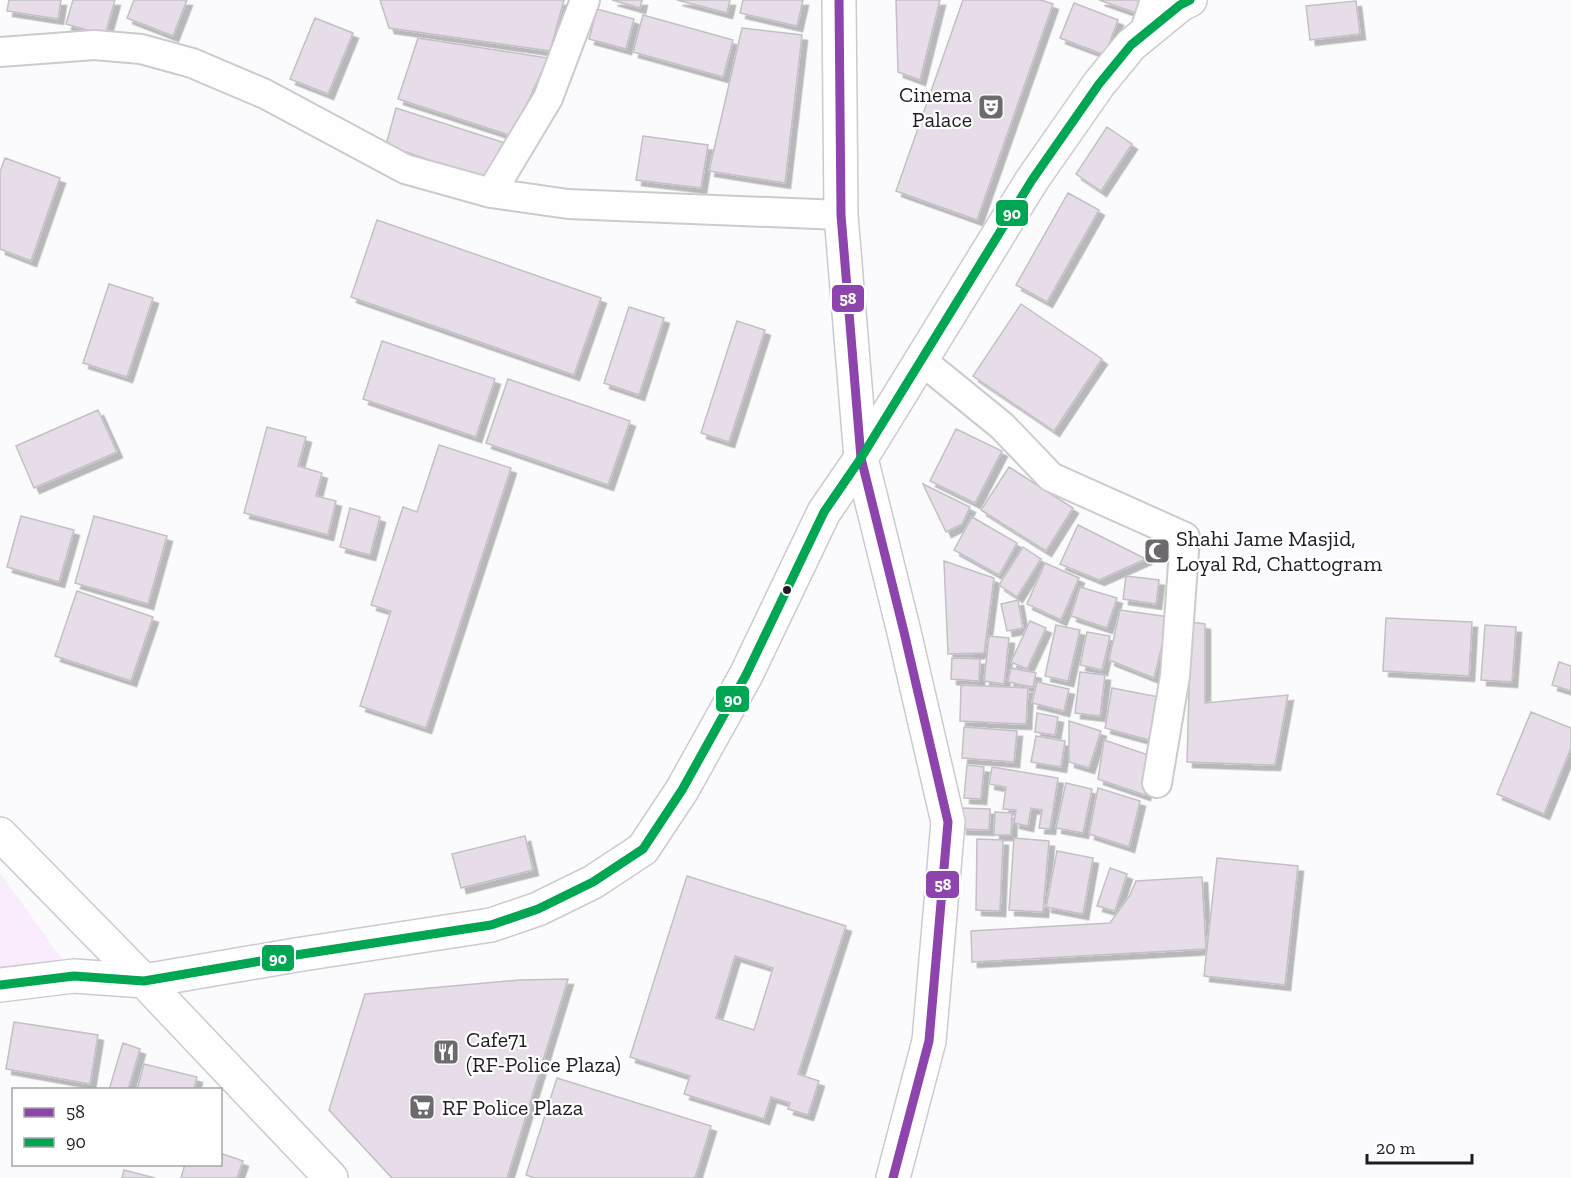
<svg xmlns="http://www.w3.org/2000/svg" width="1571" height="1178" font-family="'Zilla Slab',serif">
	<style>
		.green { fill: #f8ecfd }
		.building { fill: #e6dde9; stroke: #c3c0c4; stroke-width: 1.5; fill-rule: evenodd; filter: url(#shadow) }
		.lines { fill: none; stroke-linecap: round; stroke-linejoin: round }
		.street-casing { stroke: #cdcace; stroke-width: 32 }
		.secondary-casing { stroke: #cdcace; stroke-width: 36 }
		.street { stroke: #fefeff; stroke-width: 28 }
		.secondary { stroke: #fefeff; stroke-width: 33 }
		.bus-1-casing { stroke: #fff; stroke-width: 14 }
		.bus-2-casing { stroke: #fff; stroke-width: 14 }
		.bus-1 { stroke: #8e44ad; stroke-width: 9 }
		.bus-2 { stroke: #00a651; stroke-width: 9 }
		.bus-dot { fill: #211c23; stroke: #fff; stroke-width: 2 }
		.labels { text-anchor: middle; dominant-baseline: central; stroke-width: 4.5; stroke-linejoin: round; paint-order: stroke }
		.poi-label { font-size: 22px; fill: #211c23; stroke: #fff; text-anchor: start }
		.line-badge { stroke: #fff; stroke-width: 2 }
		.badge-label { font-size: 16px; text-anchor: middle; font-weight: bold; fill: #fff }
	</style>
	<defs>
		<filter id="shadow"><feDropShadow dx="5.5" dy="5.5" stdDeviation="0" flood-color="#0004"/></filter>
	</defs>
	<rect width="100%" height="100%" fill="#fbfafc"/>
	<path class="green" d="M0,873L74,976L0,981Z"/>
	<path class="building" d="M9,0H61L58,19L7,11Z
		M73,0H115L105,35L66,24Z
		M134,0H187L173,36L127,18Z
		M380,0H564L550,51L389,28Z
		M612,0H642L640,8Z
		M677,0H730L727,13Z
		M743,0H803L797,26L740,13Z
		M896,0H940L920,80L898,72Z
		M963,0H1041L1053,4L977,220L896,191Z
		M1099,0H1150L1145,16Z
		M1356,1L1360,34L1310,40L1306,6Z
		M1074,3L1118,20L1105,55L1060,38Z
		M597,9L634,19L626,49L589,39Z
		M643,15L733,40L723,77L633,52Z
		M315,18L353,33L328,94L290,79Z
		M742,28L802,35L785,183L709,171Z
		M418,38L548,58L512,136L398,99Z
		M396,108L508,144L495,183L386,145Z
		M1107,127L1132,144L1101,191L1076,174Z
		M643,136L708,145L701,188L636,180Z
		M5,158L60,178L31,261L0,249V172Z
		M1068,193L1099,210L1047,302L1016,285Z
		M377,220L601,298L574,375L351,297Z
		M109,284L153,298L127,377L83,363Z
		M1021,304L1102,359L1054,431L973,376Z
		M629,307L664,318L639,395L604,383Z
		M737,321L765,330L729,442L701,433Z
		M382,341L495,379L476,437L363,399Z
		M508,379L630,421L608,485L486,443Z
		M98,410L117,452L34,488L16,446Z
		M267,427L306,437L298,466L322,473L316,496L336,501L328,535L244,513Z
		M956,429L1002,451L975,503L930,481Z
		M439,445L511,468L426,728L360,706L391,611L371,605L403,507L417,512Z
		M1009,467L1073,508L1046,551L981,510Z
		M923,484L970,507L962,524L946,532Z
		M350,508L380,517L370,555L340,547Z
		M21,516L74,530L59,582L7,567Z
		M94,516L167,536L148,604L75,583Z
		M972,517L1017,543L999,575L954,550Z
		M1078,525L1146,559L1099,580L1060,564Z
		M1023,547L1041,559L1017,597L999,585Z
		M944,561L994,578L984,653L948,654Z
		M1045,563L1079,578L1061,620L1027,604Z
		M1126,576L1159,580L1156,604L1123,599Z
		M1080,587L1117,598L1107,628L1071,616Z
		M77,591L153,617L131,681L55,656Z
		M1018,600L1023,628L1007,631L1001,604Z
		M1120,610L1169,617L1154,678L1109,660Z
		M1386,618L1472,622L1469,676L1383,671Z
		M1030,621L1046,628L1027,669L1011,662Z
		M1191,622L1205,624V703L1288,695L1275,765L1187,762Z
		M1056,625L1080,630L1068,681L1045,676Z
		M1485,625L1516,627L1512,682L1481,680Z
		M1087,632L1110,636L1102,670L1080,665Z
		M989,636L1009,638L1004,684L984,681Z
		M952,658L980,659L979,681L951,679Z
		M1559,662L1571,666V691L1552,685Z
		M1011,668L1036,673L1033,687L1008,682Z
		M1080,672L1105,675L1100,716L1075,713Z
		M1037,682L1069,689L1064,711L1032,703Z
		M961,685L1028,688L1026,724L960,721Z
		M1112,688L1159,697L1149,740L1105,728Z
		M1531,712L1571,728V748L1544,814L1497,794Z
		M1037,713L1058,717L1055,735L1035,732Z
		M1069,721L1101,731L1089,768L1069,762Z
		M964,727L1017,731L1014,762L962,758Z
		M1036,736L1065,741L1061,767L1031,762Z
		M1104,740L1154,757L1145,795L1098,779Z
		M967,765L984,767L981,799L964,798Z
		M992,767L1058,778L1050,829L1039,828L1042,810L1031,808L1028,826L1014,823L1016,810L1003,809L1006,787L989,784Z
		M1066,783L1092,789L1083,833L1056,828Z
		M1098,788L1140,801L1129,847L1089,834Z
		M962,808L990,809L989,830L961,829Z
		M995,812L1012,813L1011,835H994Z
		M525,836L533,870L461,888L452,854Z
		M1014,838L1049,841L1043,912L1009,910Z
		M977,839L1003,840L1000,911L976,910Z
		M1057,851L1093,858L1083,914L1046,907Z
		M1217,858L1298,866L1285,985L1204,976Z
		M1110,868L1127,874L1115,911L1097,906Z
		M687,876L846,926L798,1074L819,1081L808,1115L788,1109L790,1103L771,1097L764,1119L684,1094L690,1076L630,1057ZM735,956L773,968L754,1030L716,1018Z
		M1202,877L1206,949L972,962L971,931L1110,923L1130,895L1136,881Z
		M568,979L507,1178H392L329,1110L365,994L519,980Z
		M14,1022L98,1035L90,1084L6,1069Z
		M123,1043L140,1049L128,1090H109Z
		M144,1064L197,1077L194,1090H137Z
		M557,1078L711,1126L695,1178H534L526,1175Z
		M220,1153L243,1161L237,1178H181L185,1164H220Z
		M124,1170L155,1178H122Z"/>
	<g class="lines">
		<defs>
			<path id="street" d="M1143,36L1155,0
				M0,52L94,45L141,49L192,63L265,94L405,169L491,193L568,204L841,215
				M491,193L548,98L585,0
				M921,360L1002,426L1051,477L1185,537L1175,676L1157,783"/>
			<path id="secondary" d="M839,0L841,215L861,458L904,632L948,822L929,1041L893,1178
				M0,834L144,981L331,1178
				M0,985L74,976L144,981L296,955L491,925L538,909L593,882L643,849L682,790L746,675L824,512L861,458L1032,180L1099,84L1131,45L1180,5L1190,0"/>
		</defs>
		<use href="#street" class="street-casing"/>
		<use href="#secondary" class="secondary-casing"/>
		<use href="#street" class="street"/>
		<use href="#secondary" class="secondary"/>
		<defs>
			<path id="bus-1" d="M839,0L841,215L861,458L904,632L948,822L929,1041L893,1178"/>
			<path id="bus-2" d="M0,985L74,976L144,981L296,955L491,925L538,909L593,882L643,849L682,790L746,675L824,512L861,458L1032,180L1099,84L1131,45L1180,5L1190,0"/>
		</defs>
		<use href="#bus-1" class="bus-1-casing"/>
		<use href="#bus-2" class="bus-2-casing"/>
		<use href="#bus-1" class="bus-1"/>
		<use href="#bus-2" class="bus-2"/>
	</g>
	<defs>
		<symbol id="theatre-square" viewBox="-11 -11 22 22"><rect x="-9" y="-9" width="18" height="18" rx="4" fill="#6d6a6f" stroke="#fff"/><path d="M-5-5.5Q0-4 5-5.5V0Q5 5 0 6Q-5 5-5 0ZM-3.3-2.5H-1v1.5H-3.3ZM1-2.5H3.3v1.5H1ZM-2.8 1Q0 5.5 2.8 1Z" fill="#fff"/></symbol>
		<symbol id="mosque-square" viewBox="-11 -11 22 22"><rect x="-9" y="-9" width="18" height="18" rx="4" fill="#6d6a6f" stroke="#fff"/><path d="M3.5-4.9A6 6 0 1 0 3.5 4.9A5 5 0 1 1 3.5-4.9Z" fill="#fff"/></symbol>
		<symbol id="restaurant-square" viewBox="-11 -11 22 22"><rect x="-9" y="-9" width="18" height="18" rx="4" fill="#6d6a6f" stroke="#fff"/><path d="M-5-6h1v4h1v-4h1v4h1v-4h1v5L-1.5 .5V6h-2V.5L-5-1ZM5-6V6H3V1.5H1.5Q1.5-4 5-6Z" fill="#fff"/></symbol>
		<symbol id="supermarket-square" viewBox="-11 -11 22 22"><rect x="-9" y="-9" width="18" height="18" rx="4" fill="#6d6a6f" stroke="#fff"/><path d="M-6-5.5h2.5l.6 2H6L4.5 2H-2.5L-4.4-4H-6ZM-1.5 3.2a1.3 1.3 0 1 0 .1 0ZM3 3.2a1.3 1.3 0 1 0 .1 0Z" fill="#fff"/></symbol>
	</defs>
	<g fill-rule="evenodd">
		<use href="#theatre-square" x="976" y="92" width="30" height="30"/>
		<use href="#mosque-square" x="1142" y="536" width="30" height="30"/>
		<use href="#restaurant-square" x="431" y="1037" width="30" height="30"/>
		<use href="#supermarket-square" x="407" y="1092" width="30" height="30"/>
	</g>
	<circle class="bus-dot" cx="787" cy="590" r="5"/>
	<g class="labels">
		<g class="poi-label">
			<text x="972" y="94" text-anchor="end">Cinema<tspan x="972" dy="25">Palace</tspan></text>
			<text x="1176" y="538">Shahi Jame Masjid,<tspan x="1176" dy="25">Loyal Rd, Chattogram</tspan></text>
			<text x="466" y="1039">Cafe71<tspan x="466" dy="25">(RF-Police Plaza)</tspan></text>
			<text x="442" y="1107">RF Police Plaza</text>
		</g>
	</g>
	<g class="line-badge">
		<rect x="995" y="199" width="34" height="28" rx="6" fill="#00a651"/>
		<rect x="831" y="284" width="34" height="29" rx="6" fill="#8e44ad"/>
		<rect x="715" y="685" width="35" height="28" rx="6" fill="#00a651"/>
		<rect x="925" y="870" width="35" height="29" rx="6" fill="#8e44ad"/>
		<rect x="261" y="944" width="34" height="28" rx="6" fill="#00a651"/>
	</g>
	<g class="badge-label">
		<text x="1012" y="219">90</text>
		<text x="848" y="304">58</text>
		<text x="733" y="705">90</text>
		<text x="943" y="890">58</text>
		<text x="278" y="964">90</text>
	</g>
	<rect x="12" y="1088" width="210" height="78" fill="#ffffff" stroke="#a6a4a7" stroke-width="1.5"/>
	<rect x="24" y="1108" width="30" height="9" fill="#8e44ad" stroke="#a6a4a7" stroke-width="1.5"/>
	<text x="66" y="1118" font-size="18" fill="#211c23">58</text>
	<rect x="24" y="1138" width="30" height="9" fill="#00a651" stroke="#a6a4a7" stroke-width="1.5"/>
	<text x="66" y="1148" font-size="18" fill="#211c23">90</text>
	<path d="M1367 1154v9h105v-9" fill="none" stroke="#211c23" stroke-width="3"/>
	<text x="1376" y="1154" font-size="18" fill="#211c23" stroke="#ffffff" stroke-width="4.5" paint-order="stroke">20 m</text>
</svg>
